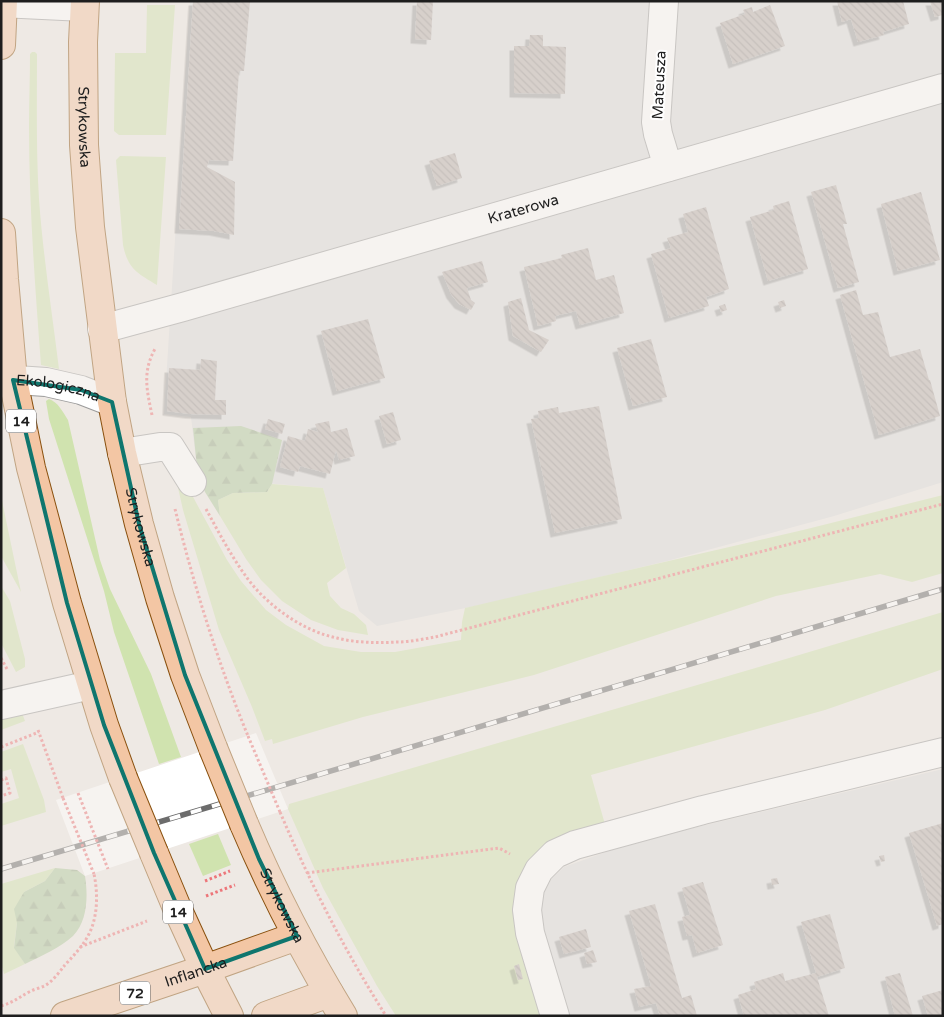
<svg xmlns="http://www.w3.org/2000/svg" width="944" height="1017" font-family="'Varela Round',sans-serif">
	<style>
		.residential { fill: #dbdbdb }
		.grass { fill: #d0e3af }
		.forest { fill: url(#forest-firs) }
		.pier { fill: #fff }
		.building { fill: url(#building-back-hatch); filter: url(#shadow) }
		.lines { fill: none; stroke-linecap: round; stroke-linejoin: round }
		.minor-casing { stroke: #9b9b9b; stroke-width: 30 }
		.major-casing { stroke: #89500e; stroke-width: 30 }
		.path { stroke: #ed767a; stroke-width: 3; stroke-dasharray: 2.5 2.5; stroke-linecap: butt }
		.minor { stroke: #fff; stroke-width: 28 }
		.major { stroke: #f3c6a4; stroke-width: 28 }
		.rail-casing { stroke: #6c6c6c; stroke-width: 5.5 }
		.rail { stroke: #fff; stroke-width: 4; stroke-dasharray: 11; stroke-linecap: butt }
		.major-bridge-casing { stroke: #89500e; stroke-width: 30; stroke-linecap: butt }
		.path-bridge { stroke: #ed767a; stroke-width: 3; stroke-dasharray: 2.5 2.5; stroke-linecap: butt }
		.major-bridge { stroke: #f3c6a4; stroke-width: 28 }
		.marked { fill: none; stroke: #0f766e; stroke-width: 4; stroke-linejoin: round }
		.labels { text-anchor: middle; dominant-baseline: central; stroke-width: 4; stroke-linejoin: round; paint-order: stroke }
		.shield { fill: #fff; stroke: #626262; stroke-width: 1 }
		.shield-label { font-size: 14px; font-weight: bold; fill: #1e1e1e }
		.street-label { font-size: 15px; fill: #1e1e1e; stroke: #fff }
	</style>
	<defs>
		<pattern id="forest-firs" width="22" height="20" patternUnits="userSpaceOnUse" patternTransform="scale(1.25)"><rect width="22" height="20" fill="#b0c99d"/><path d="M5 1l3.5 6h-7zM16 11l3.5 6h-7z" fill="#97ac87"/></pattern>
		<pattern id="building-back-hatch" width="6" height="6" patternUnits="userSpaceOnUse" patternTransform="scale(1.25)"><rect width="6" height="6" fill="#bbb2ae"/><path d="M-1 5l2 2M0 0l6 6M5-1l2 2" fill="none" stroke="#97908d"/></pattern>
		<filter id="shadow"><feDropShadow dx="-4.5" dy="4.5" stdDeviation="0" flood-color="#0004"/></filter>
	</defs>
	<rect width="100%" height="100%" fill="#eee9e4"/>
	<path class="residential" d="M190,1H943V482L834,516L667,561L495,602L377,626L359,611L323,488L198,477L191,417L164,414Z
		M943,769V1016H562L538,915L543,894L552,878L564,867L634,842Z"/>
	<path class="grass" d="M147,5H175L166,135H119L114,131L115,53H146Z
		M32,52H35L37,54C37,102 36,151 39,199C43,255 52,312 59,369L41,365C35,286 29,206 29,126C29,102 30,78 30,54Z
		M120,156L166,157L157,285C137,273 128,269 123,245L116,160Z
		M49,399C58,402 63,412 68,420L100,560L110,589L151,674L181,757L159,764L114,632L104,591L49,419L46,401Z
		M172,461L192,495L227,560L241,581L266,610L286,625L324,646L361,652H395L461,640L462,622L465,608L803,530L943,495V573L912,582L880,574L776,596L534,675L363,717L273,744L272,739L265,741L252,707L219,630L183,510Z
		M272,484L323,488L346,568L327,583L330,596L341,608L354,614L366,625L368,635L338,630L311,620L282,601L261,580L246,559L220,516L218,500L233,493L267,492Z
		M1,496L21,592L1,556Z
		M1,586L10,601L25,659V667L16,672L1,643Z
		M943,612V669L825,710L591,775L606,828L534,863L546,1016H396L377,986L323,888L288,809L289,804L769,664Z
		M22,713L25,721L1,730V717Z
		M23,744L44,800L46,812L1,826V804L19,798L11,769L1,772V752Z
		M218,834L231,865L203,876L189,844Z
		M55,868L45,881L24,892L17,923L14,947L25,964L4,974L1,963V884Z"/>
	<path class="forest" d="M241,426L282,440L272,484L267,492L233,493L218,500L220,516L205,492L198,477L193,428Z
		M55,868L77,870L85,876C88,895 88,921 73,936C60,948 41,956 25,964L14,948L17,923L14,909L24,892L45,881Z"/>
	<path class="pier" d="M256,733L288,809L85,876L56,800Z"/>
	<path class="building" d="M193,1H250L244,71H239L233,161L209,160L207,167L235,182L234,235L214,231L179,229Z
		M417,1H433L431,40L415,39Z
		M837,1H903L909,24L883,32L884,35L858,42L851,19L842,22Z
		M930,1H943V15L935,17Z
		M770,5L785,46L733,64L720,23L745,14L743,10L752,7L753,12Z
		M530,35H543V46L566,47L565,94L514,93V46H529Z
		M455,153L462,178L437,186L429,161Z
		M836,185L847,224H843L859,282L838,288L811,192Z
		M921,192L940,260L898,271L881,204Z
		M789,201L808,269L768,281L750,217L774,210L773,206Z
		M706,207L729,289L706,297L709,306L669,318L651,254L671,248L667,238L688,232L683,214Z
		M588,248L596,280L614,275L624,313L580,325L576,311L555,316L556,321L538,326L524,267L562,258L561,255Z
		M482,261L488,282L467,288L471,300L475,303L471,310L459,304L451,294L442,272Z
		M856,290L863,315L878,312L890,357L920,349L929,380H930L940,416L879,435L840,295Z
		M521,298L529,330L549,340L541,352L513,336L508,302Z
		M784,300L786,306L780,308L778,302Z
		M725,304L727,310L721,312L719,306Z
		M368,319L385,378L337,391L321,331Z
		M651,339L667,397L633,406L617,348Z
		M201,359L217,361L215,400H226V415L190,414L167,411L169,368L200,370Z
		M599,406L622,519L555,533L531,419L539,418L538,411L558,407L559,413Z
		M393,412L401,440L387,444L379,416Z
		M268,419L285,424L282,434L265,429Z
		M329,421L331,432L347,428L355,456L339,460L336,450L330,474L300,466L298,472L280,467L288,436L305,441L308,429L318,432L315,424Z
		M943,823V924L937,926L909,833Z
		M884,855L885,861L881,862L879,856Z
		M777,878L779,884L772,885L771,879Z
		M703,882L723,945L697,953L692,935L687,936L682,917L690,915L682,888Z
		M655,904L682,998L691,995L697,1016H660L656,1003L639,1007L634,989L651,986L629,911Z
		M830,914L845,968L817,977L829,1016H744L738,995L756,989L754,982L783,973L785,981L816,973L801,922Z
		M586,929L591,947L564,954L559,937Z
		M593,950L597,962L587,964L584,953Z
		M519,964L523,979L518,980L514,966Z
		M900,973L903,983L913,1016H895L885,977Z
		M943,990V1016H928L922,996Z"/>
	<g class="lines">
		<defs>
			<g id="minor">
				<path d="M664,1L656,122L658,134L668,167"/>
				<path d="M1,3L84,7"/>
				<path id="s1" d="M102,329L183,307L943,88"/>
				<path id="s2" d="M1,379L46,382L81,390L112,402"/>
				<path d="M122,453L160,447H170L192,482"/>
				<path d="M1,705L91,685"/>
				<path d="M555,1016L530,933L527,910L530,888L539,870L555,854L575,845L703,810L943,752"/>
			</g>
			<g id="major">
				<path id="s3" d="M85,1L83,42L84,145L90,227L112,402L122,453L139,524L160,598L185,675L213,748"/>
				<path d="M1,45L3,1"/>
				<path d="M1,233L4,279L13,380L31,468L67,603L104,725L123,778"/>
				<path id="s4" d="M244,824C272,890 305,954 343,1016"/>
				<path d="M154,853L177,908L205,969L229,1016"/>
				<path id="s5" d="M65,1016L205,969L297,936"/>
				<path d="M266,1016L329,993"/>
			</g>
		</defs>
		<use href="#minor" class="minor-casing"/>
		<use href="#major" class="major-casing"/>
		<path class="path" d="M152,415C147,391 142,372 155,349
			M175,509C194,586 218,663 248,736
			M206,509C218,531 230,554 245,575C265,604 302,631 337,638C356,643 378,643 398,642C410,642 423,639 435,637L943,504
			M1,658L8,671
			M38,730L63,798
			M1,747L39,732
			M1,780L6,778L10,793L1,796
			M280,812C310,883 345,951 386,1016
			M307,873L499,848L510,854
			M205,881L230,871
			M206,896L235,885
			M80,947L147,921
			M1,1006C14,1002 18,998 29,992C34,989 41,988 46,985C54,980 60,971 65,965C74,955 83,946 89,934C98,916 98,893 94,874"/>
		<use href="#minor" class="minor"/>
		<use href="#major" class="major"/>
		<defs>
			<path id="rail" d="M1,869L943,589"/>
		</defs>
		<use href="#rail" class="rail-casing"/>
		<use href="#rail" class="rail"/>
		<defs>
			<path id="major-bridge" d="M213,748L244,824
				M123,778L154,853"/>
		</defs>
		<use href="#major-bridge" class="major-bridge-casing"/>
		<path class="path-bridge" d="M248,736L280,812
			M78,793L108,869
			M63,798L94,874"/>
		<use href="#major-bridge" class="major-bridge"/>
	</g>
	<path d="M0 0H944V1017H0ZM13,380L81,390L112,402L139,524L185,675L259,859L297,936L205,969L154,853L104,725L67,603Z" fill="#eee9e4" fill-opacity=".55" fill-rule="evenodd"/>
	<path class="marked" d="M13,380L81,390L112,402L139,524L185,675L259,859L297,936L205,969L154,853L104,725L67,603Z"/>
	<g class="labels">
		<g class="shield">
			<rect x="6" y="409.5" width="30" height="23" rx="4"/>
			<rect x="163" y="900.5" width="30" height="23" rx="4"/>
			<rect x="120" y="981.5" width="30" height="23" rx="4"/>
		</g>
		<g class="shield-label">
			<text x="21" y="421">14</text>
			<text x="178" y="912">14</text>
			<text x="135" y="993">72</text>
		</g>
		<g class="street-label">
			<text transform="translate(659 85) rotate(-87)">Mateusza</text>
			<text stroke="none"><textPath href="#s3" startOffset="126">Strykowska</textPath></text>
			<text stroke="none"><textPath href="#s1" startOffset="438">Kraterowa</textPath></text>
			<text stroke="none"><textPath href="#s2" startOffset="58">Ekologiczna</textPath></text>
			<text stroke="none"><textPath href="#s3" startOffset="531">Strykowska</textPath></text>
			<text stroke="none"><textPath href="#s4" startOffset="90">Strykowska</textPath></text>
			<text stroke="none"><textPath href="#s5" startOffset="138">Inflancka</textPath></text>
		</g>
	</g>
	<rect width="944" height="1017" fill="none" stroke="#1e1e1e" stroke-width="5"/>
</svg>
